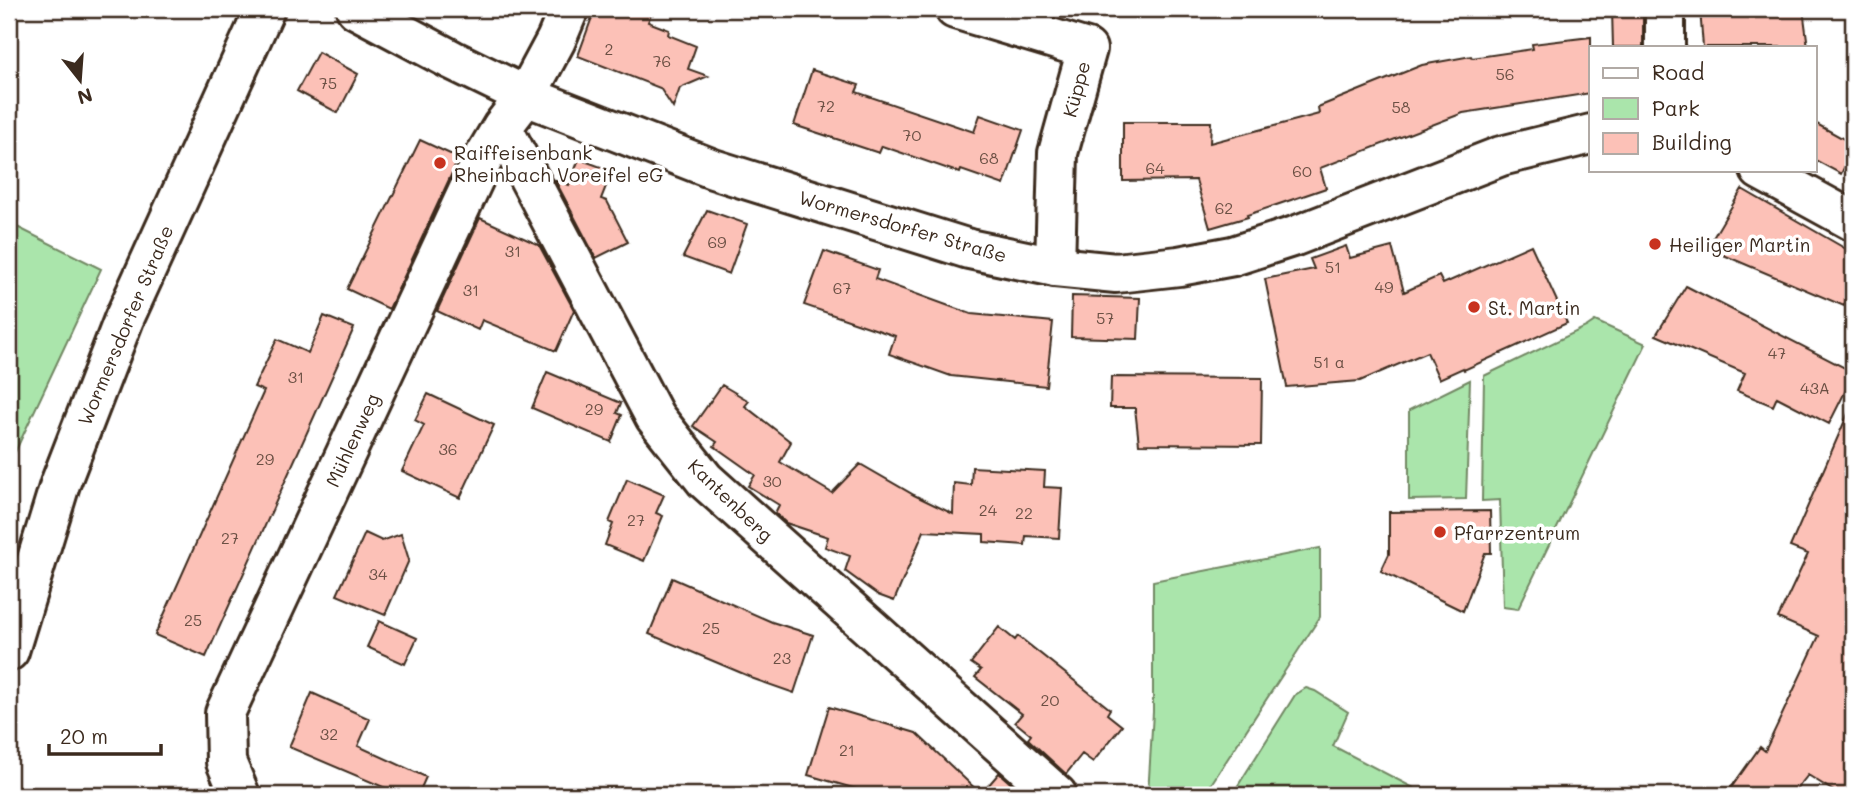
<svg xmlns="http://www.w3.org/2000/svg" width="1862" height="804" font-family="Mali,sans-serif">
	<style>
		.green { fill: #aae5ab; stroke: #728864; stroke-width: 2 }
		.building { fill: #fcc1b7; stroke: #3b2a1e; stroke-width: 2 }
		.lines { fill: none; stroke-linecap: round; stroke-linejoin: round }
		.minor-casing { stroke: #3b2a1e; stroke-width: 44 }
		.major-casing { stroke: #3b2a1e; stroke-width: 44 }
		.minor { stroke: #fff; stroke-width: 38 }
		.major { stroke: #fff; stroke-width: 38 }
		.poi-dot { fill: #c8321e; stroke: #fff; stroke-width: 2.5 }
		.labels { text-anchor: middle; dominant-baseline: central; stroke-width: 7; stroke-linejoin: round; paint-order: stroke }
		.number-label { font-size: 16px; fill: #6b5044 }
		.street-label { font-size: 19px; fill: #3b2a1e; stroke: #fff }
		.poi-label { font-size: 19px; fill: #3b2a1e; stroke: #fff; text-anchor: start }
	</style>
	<rect width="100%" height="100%" fill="#fff"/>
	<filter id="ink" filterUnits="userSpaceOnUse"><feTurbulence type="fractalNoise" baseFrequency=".0143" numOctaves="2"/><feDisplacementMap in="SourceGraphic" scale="14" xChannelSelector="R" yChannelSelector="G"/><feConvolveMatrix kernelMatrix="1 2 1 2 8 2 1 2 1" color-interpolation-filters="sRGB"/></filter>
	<g filter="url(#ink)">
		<path class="green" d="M9,223L101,269L9,465Z
			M1595,321L1646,344L1518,609L1503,607L1500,500L1482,501L1484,376L1586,327Z
			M1470,380L1466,499L1409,500V410Z
			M1320,548V617L1204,795H1148L1153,712V581Z
			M1306,688L1315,691L1348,712L1333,746L1427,795H1232L1295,695Z"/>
		<path class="building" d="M595,9H653L648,22L669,30L668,35L696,46L688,69L708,76L680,88L673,108L660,88L578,56Z
			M1612,9H1643V47H1613Z
			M1700,9H1803L1808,47H1703Z
			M1591,37V93L1463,113L1320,168L1326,188L1247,215L1248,217L1210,228L1196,180L1123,181V122H1211L1210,143L1319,114L1318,107L1422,65L1471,56L1472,58L1533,49L1532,44Z
			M318,52L358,74L338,113L297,91Z
			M812,70L859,85L856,92L974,132L980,115L1023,130L1004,185L961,170L960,173L882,146L879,153L794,125Z
			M1815,123L1853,144V150L1841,174L1815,160Z
			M420,140L459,158L389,309L347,289Z
			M579,159L612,171L601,199L607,201L628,242L596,258L555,180L569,185Z
			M1742,189L1853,253V285L1844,306L1707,248Z
			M707,210L747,224L729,274L683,257Z
			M480,218L539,245L574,310L556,351L482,320L478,330L437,311Z
			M1531,245L1567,323L1464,370L1463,368L1439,379L1427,352L1360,381L1287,387L1265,279L1314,269L1310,259L1346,246L1350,258L1392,247L1404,292L1439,276L1443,284Z
			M824,251L878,270L875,279L971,314L1053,322L1046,386L951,376L889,354L895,336L804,305Z
			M1686,286L1853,372V376L1829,424L1777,397L1773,406L1737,391L1745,373L1656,335Z
			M1072,296L1140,298L1138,339L1071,337Z
			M324,316L354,328L206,657L155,635L264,391L254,387L277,339L308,353Z
			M547,372L621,403L617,413L622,415L611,442L532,408Z
			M1111,377L1262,378L1261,445L1139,444L1135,408H1110Z
			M722,385L749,401L745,406L791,442L780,462L832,493L860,464L914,495L953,514L954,483L971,485L972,467L1045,471L1044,487L1062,488L1059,538L1026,536L1025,545L984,542V534L924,531L894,601L878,595L845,571L850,556L825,547L828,537L786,523L775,513L779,505L748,486L755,475L714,446L717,442L693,426Z
			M428,394L494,425L460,498L402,471L424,425L415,420Z
			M1853,402V795H1840L1808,775L1792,795H1726L1760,747L1765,751L1819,636L1778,618L1808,554L1790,547Z
			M627,479L664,495L656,513L663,516L644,561L605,545L613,524L609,522Z
			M1490,511L1491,553H1485L1463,611L1381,571L1389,554V512Z
			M365,533L382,541L401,534L409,560L385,615L337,595Z
			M672,578L772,622L813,635L794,693L751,678V677L649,634Z
			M379,621L417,638L405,664L367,647Z
			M999,627L1015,640L1018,636L1110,709L1107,714L1122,726L1093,762L1082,754L1066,774L1028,739L1031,735L1015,722L1022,714L975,677L981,670L971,663Z
			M312,693L370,719L358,746L426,777L418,795H402L289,747Z
			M829,707L916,733L981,794L999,773L1024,795H877L808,775Z"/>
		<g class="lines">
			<defs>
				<path id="minor" d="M955,9L1087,49L1058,153L1055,267
					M1665,9V47
					M502,127L655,417L705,480L1057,795
					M9,651L60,484L124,319L265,9
					M240,795L226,762L225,713L483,159L502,127L526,96L556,40L569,9"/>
				<path id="major" d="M356,9L452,60L526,96L713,169L969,249L1055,267L1116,273L1179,266L1233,256L1295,236L1501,156L1591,134
					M1760,170L1853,221"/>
			</defs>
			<use href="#minor" class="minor-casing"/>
			<use href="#major" class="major-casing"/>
			<use href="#minor" class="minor"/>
			<use href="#major" class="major"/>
		</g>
	</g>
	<g class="poi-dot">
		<circle cx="440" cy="163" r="7"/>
		<circle cx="1655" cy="244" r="7"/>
		<circle cx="1474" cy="307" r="7"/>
		<circle cx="1440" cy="532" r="7"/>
	</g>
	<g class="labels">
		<g class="number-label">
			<text x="609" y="48">2</text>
			<text x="662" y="60">76</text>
			<text x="1505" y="73">56</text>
			<text x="328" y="82">75</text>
			<text x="826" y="105">72</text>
			<text x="1401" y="106">58</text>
			<text x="912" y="134">70</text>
			<text x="989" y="157">68</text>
			<text x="1155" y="167">64</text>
			<text x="1302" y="170">60</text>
			<text x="1224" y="207">62</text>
			<text x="717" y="241">69</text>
			<text x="513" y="250">31</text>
			<text x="1333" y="266">51</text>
			<text x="1384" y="286">49</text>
			<text x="842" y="287">67</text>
			<text x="471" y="289">31</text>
			<text x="1105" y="317">57</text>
			<text x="1777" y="352">47</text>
			<text x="1329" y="361">51 a</text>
			<text x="296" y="376">31</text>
			<text x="1815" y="387">43A</text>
			<text x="594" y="408">29</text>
			<text x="448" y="448">36</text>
			<text x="265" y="458">29</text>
			<text x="772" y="480">30</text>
			<text x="988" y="509">24</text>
			<text x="1024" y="512">22</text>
			<text x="636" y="519">27</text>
			<text x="230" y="537">27</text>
			<text x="378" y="573">34</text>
			<text x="193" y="619">25</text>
			<text x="711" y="627">25</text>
			<text x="782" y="657">23</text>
			<text x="1050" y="699">20</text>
			<text x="329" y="733">32</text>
			<text x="847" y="749">21</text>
		</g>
		<g class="street-label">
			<text transform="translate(1076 89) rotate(-75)">Küppe</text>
			<text transform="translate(903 226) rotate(16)">Wormersdorfer Straße</text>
			<text transform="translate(125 325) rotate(-67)">Wormersdorfer Straße</text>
			<text transform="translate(352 440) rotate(-65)">Mühlenweg</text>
			<text transform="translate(731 500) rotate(44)">Kantenberg</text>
		</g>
		<g class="poi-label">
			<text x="454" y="152">Raiffeisenbank<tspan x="454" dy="22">Rheinbach Voreifel eG</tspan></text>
			<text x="1669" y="244">Heiliger Martin</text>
			<text x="1488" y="307">St. Martin</text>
			<text x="1454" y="532">Pfarrzentrum</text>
		</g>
	</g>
	<rect width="1862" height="804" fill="none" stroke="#fff" stroke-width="35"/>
	<rect x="18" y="18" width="1827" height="769" fill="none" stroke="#3b2a1e" stroke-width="2.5" filter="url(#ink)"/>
	<rect x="1589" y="46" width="228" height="126" fill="#ffffff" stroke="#b1aaa5" stroke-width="2"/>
	<rect x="1603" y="68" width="35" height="10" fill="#ffffff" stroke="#b1aaa5" stroke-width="2"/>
	<text x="1652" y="80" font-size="21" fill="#3b2a1e">Road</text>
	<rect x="1603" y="98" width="35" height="21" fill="#aae5ab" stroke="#b1aaa5" stroke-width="2"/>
	<text x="1652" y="116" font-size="21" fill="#3b2a1e">Park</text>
	<rect x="1603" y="133" width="35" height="21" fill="#fcc1b7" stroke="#b1aaa5" stroke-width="2"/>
	<text x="1652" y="150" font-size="21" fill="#3b2a1e">Building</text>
	<g transform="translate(80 80) rotate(163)" stroke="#ffffff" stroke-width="5" paint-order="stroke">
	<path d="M0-5L12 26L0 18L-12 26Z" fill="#3b2a1e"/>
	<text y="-10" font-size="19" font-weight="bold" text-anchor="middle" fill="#3b2a1e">N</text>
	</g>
	<path d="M49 744v10h112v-10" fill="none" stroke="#3b2a1e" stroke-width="3.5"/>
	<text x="60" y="744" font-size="21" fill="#3b2a1e" stroke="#ffffff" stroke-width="5" paint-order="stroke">20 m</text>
</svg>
